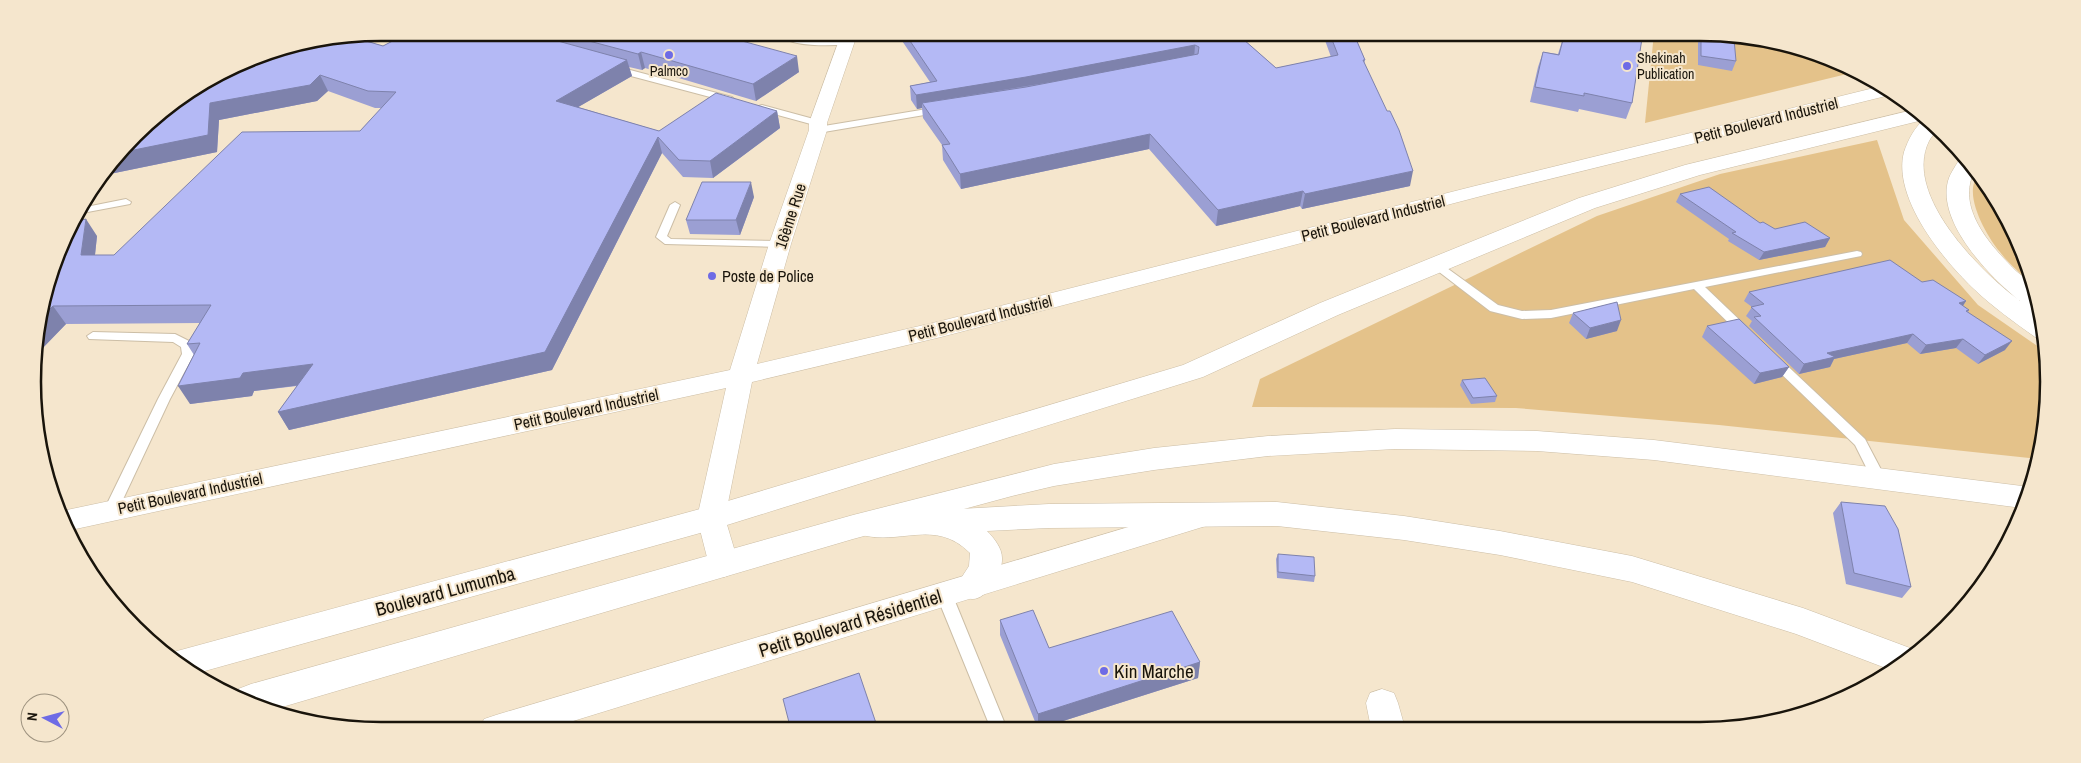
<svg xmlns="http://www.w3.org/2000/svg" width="2081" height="763" font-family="'Archivo Narrow',sans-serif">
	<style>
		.green { fill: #e4c28a }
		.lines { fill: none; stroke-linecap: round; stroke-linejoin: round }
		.lane-casing { stroke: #ccbea6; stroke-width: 2 }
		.street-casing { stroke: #ccbea6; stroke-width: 1 }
		.secondary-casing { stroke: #ccbea6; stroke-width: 1 }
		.highway-casing { stroke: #ccbea6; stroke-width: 1 }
		.lane { fill: #fff; fill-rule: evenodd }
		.street { fill: #fff; fill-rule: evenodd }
		.secondary { fill: #fff; fill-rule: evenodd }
		.highway { fill: #fff; fill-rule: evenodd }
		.wall { fill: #9b9fd3 }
		.shaded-wall { fill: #7e82ac }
		.building { fill: #b4b9f5; stroke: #7e82ac }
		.poi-dot { fill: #6e6be5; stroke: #f5e6cd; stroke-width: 2 }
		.labels { text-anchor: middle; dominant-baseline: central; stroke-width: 4; stroke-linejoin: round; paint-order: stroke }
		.far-poi-label { font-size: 14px; fill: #19140b; stroke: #f5e6cd; text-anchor: start }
		.street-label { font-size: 16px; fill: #19140b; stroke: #f5e6cd }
		.poi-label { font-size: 16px; fill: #19140b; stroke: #f5e6cd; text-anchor: start }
		.near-street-label { font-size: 19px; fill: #19140b; stroke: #f5e6cd }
		.near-poi-label { font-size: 19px; fill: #19140b; stroke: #f5e6cd; text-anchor: start }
		.rim { fill: none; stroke: #19140b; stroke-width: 2.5 }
	</style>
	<rect width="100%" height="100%" fill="#f5e6cd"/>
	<path class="green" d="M1654,33C1713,33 1776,36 1832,60C1838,63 1844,69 1851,73L1645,123Z
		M1877,140L1904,220L1978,305L2046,352L2048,404L2039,459L1719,425L1516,408L1252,407L1260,379L1597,216L1720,174Z
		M1979,175C2002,208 2024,245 2033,284C2022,275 2009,264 2000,252C1987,237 1961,192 1979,175Z"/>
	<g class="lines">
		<defs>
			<path id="lane" d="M772,32H783L794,37L810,39H846L850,42L846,45C822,45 792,48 772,32Z
				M615,66L732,97L734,99L729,102L612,71L611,69Z
				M762,105L821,121L823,123L818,126L759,110V106Z
				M939,107L944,110L942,112L818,133L813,130L818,127Z
				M126,199L131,202L130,204L77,214L81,208Z
				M675,202L680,205L667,236L671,239L780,241L785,244L780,247L665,244L656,237L670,205Z
				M1857,251L1861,252L1862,254L1861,256L1705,287L1749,329L1751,332L1745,336L1741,335L1694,289L1551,318L1522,319L1490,311L1430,265L1432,263H1440L1498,305L1522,311L1551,310Z
				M93,332L175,334L191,342L194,354L170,399L118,510L116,514L111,515L106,514L104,510L158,399L182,354L181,347L173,342L89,339L87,336Z
				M1774,356L1778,357L1865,439L1886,479L1884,483H1874L1855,445L1770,363L1768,360L1770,357Z
				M944,588L949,590L952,594L1007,729H991L936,594L939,590Z"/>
			<path id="street" d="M842,32H858L827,123V130L791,244L757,364L941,321L1475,186L1882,86L1894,94L1489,194L941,337L752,382L725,518L739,565L734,573L724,577L714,573L709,565L697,518L726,388L71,530L62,511L730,370L769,244L809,130V123Z
				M1199,506L1209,509L1213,517L1209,525L544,730H479L484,719L496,715Z
				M1382,689L1394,693L1398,703L1405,728H1371L1366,703L1370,693Z"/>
			<path id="secondary" d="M1926,118L1938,129C1935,133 1931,137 1929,141C1902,195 1982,273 2020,301C1990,277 1937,223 1948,181C1950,173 1957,164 1961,157L1965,156L1975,170C1955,207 1990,245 2015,270C2020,275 2031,281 2034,288C2038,294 2038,304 2040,310L2031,309L2041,316L2046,339L2035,337C2014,322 1993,307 1975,290C1944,261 1892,198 1904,152C1908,140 1915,126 1926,118Z
				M1277,502L1404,516L1500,531L1632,556L1803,608L1918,651L1891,670L1796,634L1632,582L1500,555L1404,540L1277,526L1049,528L987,531C994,538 1002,548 1002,558C1003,572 987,600 972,599C968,599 964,596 960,595L956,586L969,566L970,553C934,517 899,547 859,534L854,526L859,518L870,514L1049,504Z"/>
			<path id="highway" d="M1917,109L1927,119L1700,175L1595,208L1338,315L1203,377L711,530L194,674L166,654L711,506L1183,365L1320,303L1579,198L1685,165Z
				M1395,429L1537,431L1654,440L2030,487L2022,508L1654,460L1537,451L1395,449L1268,456L1154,470L1054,486L1012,496L853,539L272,710L236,694L238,689L251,684L853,515L1054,464L1154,448L1268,436Z"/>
		</defs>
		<use href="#lane" class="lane-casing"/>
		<use href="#street" class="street-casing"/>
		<use href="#secondary" class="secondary-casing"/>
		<use href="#highway" class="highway-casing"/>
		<use href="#lane" class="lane"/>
		<use href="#street" class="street"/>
		<use href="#secondary" class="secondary"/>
		<use href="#highway" class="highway"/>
	</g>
	<path class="wall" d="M410,32H709L799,72L756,101L645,68L642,70L629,67L632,76L578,107L659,131L777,111L780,128L713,178L683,177L662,153L552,370L289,430L278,412L297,386L254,391L252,396L190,404L194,355L187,344L200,323L66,324L35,356L69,227L97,236L95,255H114L360,131L382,108H375L328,91L317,101L219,120L217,152L100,176L350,36L383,46Z
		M896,32H1235L1276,68L1331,57L1322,32H1353L1365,60L1364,64L1410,186L1302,209L1300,206L1216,226L1149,149L961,189L943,160L942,145L923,118L922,108L917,109L911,100L910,86L930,82Z
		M1565,32H1643L1632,103L1626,119L1579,109L1578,112L1530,102L1538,67L1543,52L1558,54Z
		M1701,34L1736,61L1732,71L1698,65V43Z
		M1680,194L1760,223L1775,229L1830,238L1825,247L1759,260L1728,241L1729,239L1676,202Z
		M754,197L740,235L690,234L686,220Z
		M1922,282L1966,301L1963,306L1969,310L1968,312L2005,350L1978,364L1956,348L1920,354L1907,343L1834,359L1830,367L1799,374L1749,326L1752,321L1746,316L1752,307L1744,301L1749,292Z
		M1573,313L1617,331L1586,339L1569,323Z
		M1707,326L1789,367L1782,377L1754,384L1702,337Z
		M1462,380L1497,396L1495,402L1471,404L1460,385Z
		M1841,502L1911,587L1902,598L1846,584L1833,513Z
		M1278,554L1315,576L1314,582L1277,578L1276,559Z
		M1000,620L1049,648L1200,662L1198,678L1038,729L1000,635Z"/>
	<path class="shaded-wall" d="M1195,45L1194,59L922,103V108L917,109L916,95Z
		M641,52L645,68L642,70L638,54Z
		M797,56L799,72L756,101L753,84Z
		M627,60L632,76L561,117L556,101Z
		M320,75L328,91L317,101L219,120L217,152L100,176L105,169L119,153L210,103Z
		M777,111L780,128L713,178L710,161Z
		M1150,134L1149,149L961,189L960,174Z
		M658,137L662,153L552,370L289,430L278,412Z
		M1413,171L1410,186L1302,209L1305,194Z
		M751,182L754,197L740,235L736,220Z
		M1303,191L1300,206L1216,226L1218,210Z
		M86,219L97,236L93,273L81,255Z
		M1830,238L1825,247L1759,260L1764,252Z
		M1966,301L1960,310L1959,303Z
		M53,306L66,324L35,356V336L41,318Z
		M1621,320L1617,331L1586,339L1590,328Z
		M1913,334L1907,343L1834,359L1830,367L1799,374L1804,364L1827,353Z
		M1963,339L1956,348L1920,354L1926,345Z
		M2012,341L2005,350L1978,364L1985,355Z
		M313,364L324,382L254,391L252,396L190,404L178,386L243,373Z
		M1789,367L1782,377L1754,384L1760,373Z
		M1200,662L1198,678L1038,729V714Z"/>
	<path class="building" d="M410,32H525L627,60L556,101L659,131L716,93L777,111L710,161L679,160L658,137L545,352L278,412L313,364L243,373L240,378L178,386L200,343L187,344L211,305L53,306L41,318L57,266L62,261L58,262L69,227L72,222L86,219L81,255H114L242,132L360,131L396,92L368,91L320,75L310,85L210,103L208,135L119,153L151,119L248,59L314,39L349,36L383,46Z
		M555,32H709L797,56L753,84L641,52L638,54Z
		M904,32H1235L1276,68L1338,55L1329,32H1353L1365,60H1363L1387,111H1390L1399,130L1413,171L1305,194L1303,191L1218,210L1150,134L960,174L942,145L950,144L922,103L1026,87L1198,54L1199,47L1195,45L1026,77L916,95L910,86L937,81Z
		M1565,32H1643L1632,103L1584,93V96L1535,87L1543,52L1559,55Z
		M1701,34L1734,39L1736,61L1701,56Z
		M702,182H751L736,220H686Z
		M1709,187L1760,223L1763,222L1775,229L1805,222L1830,238L1764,252L1732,233L1736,232L1680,194Z
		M1890,260L1922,282L1933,280L1966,301L1959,303L1969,310L1966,311L2012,341L1985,355L1963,339L1926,345L1913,334L1827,353L1835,357L1804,364L1754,317L1761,316L1751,307L1764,304L1749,292Z
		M1617,302L1621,320L1590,328L1573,313Z
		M1739,319L1789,367L1760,373L1707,326Z
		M1485,378L1497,396L1473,398L1462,380Z
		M1841,502L1885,506L1898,529L1911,587L1854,573Z
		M1278,554L1314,557L1315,576L1278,572Z
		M1033,610L1049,648L1172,611L1200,662L1038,714L1000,620Z
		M859,673L878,729L791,730L783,699Z"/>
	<g class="poi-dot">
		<circle cx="669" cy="55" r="5"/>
		<circle cx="1627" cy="66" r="5"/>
		<circle cx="712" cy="276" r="5"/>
		<circle cx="1104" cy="671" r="5"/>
	</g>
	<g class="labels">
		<g class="far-poi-label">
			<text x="1637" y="58">Shekinah<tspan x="1637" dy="16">Publication</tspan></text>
			<text x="669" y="71" text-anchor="middle">Palmco</text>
		</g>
		<g class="street-label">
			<text transform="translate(1766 120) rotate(-14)">Petit Boulevard Industriel</text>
			<text transform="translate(790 216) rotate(-72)">16ème Rue</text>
			<text transform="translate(1373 218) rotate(-14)">Petit Boulevard Industriel</text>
			<text transform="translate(980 318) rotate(-14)">Petit Boulevard Industriel</text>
			<text transform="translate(586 409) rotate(-12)">Petit Boulevard Industriel</text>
			<text transform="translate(190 493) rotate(-12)">Petit Boulevard Industriel</text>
		</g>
		<g class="poi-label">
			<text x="722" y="276">Poste de Police</text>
		</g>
		<g class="near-street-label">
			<text transform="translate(445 591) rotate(-15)">Boulevard Lumumba</text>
			<text transform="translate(850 623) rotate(-17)">Petit Boulevard Résidentiel</text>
		</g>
		<g class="near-poi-label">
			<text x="1114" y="671">Kin Marche</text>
		</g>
	</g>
	<path d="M0 0H2081V763H0ZM381 41H1700A340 340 0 0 1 2040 381V382A340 340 0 0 1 1700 722H381A340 340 0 0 1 41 382V381A340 340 0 0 1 381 41Z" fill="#f5e6cd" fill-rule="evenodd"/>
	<path class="rim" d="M381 41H1700A340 340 0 0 1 2040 381V382A340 340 0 0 1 1700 722H381A340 340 0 0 1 41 382V381A340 340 0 0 1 381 41Z"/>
	<g transform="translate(45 718) rotate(276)"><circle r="24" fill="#f5e6cd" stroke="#9d927f"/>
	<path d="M0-4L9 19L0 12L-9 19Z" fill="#6e6be5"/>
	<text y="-8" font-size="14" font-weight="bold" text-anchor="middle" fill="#19140b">N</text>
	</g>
</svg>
